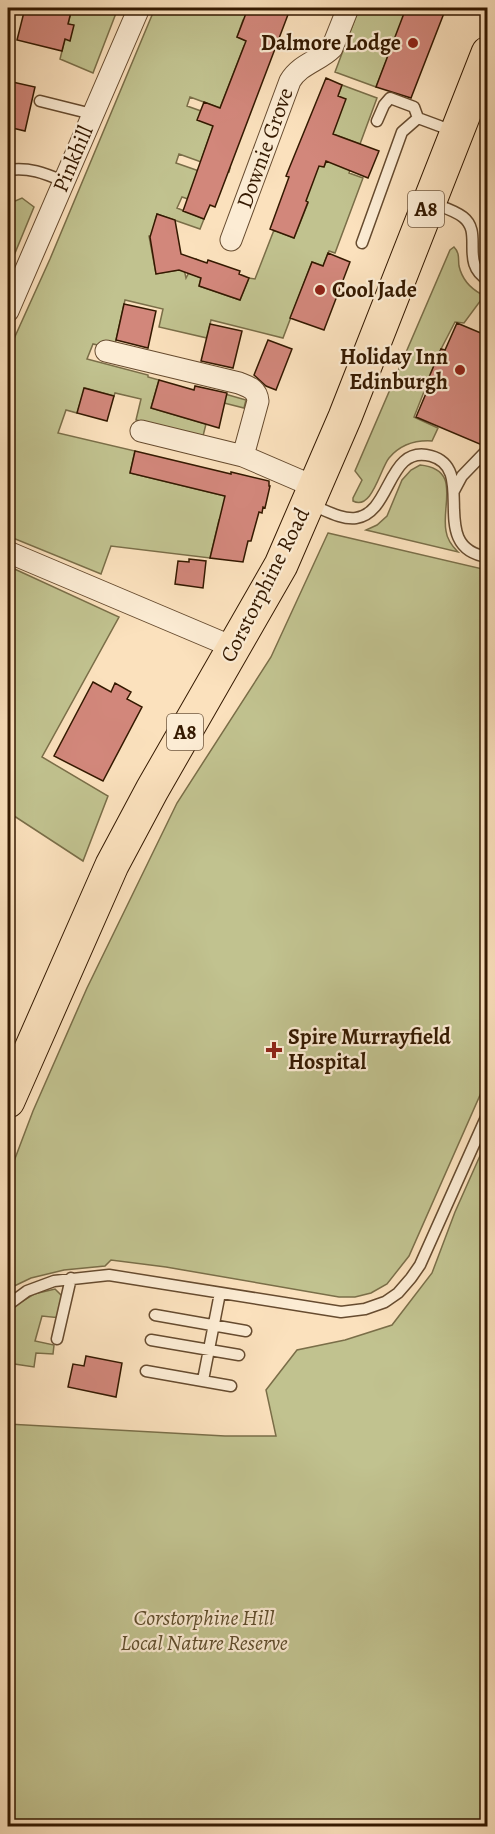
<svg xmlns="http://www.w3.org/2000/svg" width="495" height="1834" font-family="Alegreya,serif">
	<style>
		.green { fill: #c1c28f; stroke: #7a6e48; stroke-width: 1.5 }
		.building { fill: #d2877b; stroke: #341900; stroke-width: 1.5 }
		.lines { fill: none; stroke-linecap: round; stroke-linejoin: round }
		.lane-casing { stroke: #664b2f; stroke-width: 13 }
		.street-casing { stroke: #664b2f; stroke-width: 23 }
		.primary-casing { stroke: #341900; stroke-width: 35 }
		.lane { stroke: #fcecd4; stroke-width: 10 }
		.street { stroke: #fcecd4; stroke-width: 21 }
		.primary { stroke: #fbe1bd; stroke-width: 33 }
		.poi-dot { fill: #8f2418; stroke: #fcecd4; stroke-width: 2 }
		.labels { text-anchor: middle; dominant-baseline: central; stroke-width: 4.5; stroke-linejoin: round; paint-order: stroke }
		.shield { fill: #fcecd4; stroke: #705840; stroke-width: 1.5 }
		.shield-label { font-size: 21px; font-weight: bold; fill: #341900 }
		.poi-label { font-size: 22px; font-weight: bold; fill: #341900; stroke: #fcecd4; text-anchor: end }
		.street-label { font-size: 22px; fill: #341900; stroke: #fcecd4 }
		.park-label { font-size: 22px; font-style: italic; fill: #5e4c2b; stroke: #fcecd4 }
	</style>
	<rect width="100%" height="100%" fill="#fbe1bd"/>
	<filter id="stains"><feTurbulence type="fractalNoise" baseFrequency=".00333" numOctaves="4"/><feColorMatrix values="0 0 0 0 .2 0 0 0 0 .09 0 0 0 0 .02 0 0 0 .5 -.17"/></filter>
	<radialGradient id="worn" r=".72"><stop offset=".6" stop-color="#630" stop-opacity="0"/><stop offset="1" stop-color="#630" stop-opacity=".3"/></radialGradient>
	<path class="green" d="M72,8H118L93,73L60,59L65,39L70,40L73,25L68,24Z
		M155,8H261L243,20L237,37L248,41L272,56L244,46L220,108L190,97L187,106L201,111L213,126L202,158L230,168L229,172L179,154L176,163L199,171L188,199L182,197L177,208L204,219L200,229L157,214L155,222L168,232L149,236L156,274L184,269L186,278L196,259L198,260L192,274L201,278L199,286L240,300L249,278L255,279L274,230L294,238L308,203L301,200L319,166L324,167L327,160L356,153L349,173L363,178L335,253L329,251L323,266L312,262L283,338L211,320L207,338L159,327L163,309L125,300L114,349L93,344L87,359L148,375V377L159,380L151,408L206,424L203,436L136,420L141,399L115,393L114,396L85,388L77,413L66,410L58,433L135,451L130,473L225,496L252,528L219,520L210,558L111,546L101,574L8,536V352L50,259Z
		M359,8H407L376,87L335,72Z
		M342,85L377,98L360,144L333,134L322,90L323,87L339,93Z
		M22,198L34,207L8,270V204Z
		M454,247C460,253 458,259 459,266C462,279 470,288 481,294V300L464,323L455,322L440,351L414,417L438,428L432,441C415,440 400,445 389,458C380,469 372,511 353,501V498L362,480L355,471L450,250Z
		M218,392L246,400L244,408L216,401Z
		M420,465C462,469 441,505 446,531C447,539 452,546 458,552L366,530L377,525L387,516L402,480L411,470Z
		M328,533L487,570L488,1009L482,1030L484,1086L409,1256L387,1284L371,1293L355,1297H339L166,1267L111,1260L105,1266L64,1270L31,1278L8,1289V1177L33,1111L87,988L177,803L271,657Z
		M8,566L119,617L42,757L108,796L83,861L8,812Z
		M487,1140V1826H8V1424L225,1436H276L266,1390L297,1350L345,1340L392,1325L432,1273L455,1212Z
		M55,1289L65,1299L61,1318L42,1316L35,1341L54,1345L53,1354L36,1353L34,1367L8,1363V1310L34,1294Z"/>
	<path class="building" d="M25,8H72L68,24L74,25L70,41L65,39L62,51L17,40Z
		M248,8H277L289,12L215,207L210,205L204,219L183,211L213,126L197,120L204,102L220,108L246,41L237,37Z
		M406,8H446L411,98L376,87Z
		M326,78L342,85L338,96L346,99L333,134L379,151L368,178L326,161L324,167L319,166L306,201L308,202L294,238L270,229L289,177L286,176Z
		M8,81L35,87L25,131L8,127Z
		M157,214L175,220L181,254L207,263L208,260L240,271L239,274L249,278L240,300L199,286L201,278L179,270L156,274L150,237Z
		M328,253L350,262L324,330L290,318L312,262L323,266Z
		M124,304L156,311L148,348L116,340Z
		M457,323L488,336V442L482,445L416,417L427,391L424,389L441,349L445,350Z
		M210,324L242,331L233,368L201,361Z
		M268,340L292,349L276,390L266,386L254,375Z
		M159,380L194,390L195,386L227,393L219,428L151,408Z
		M84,388L114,396L107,421L77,413Z
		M135,451L231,474V472L269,481V486H270L265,508L263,507L262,513L259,512L251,541H248L243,562L210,558L225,496L130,473Z
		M189,559L206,561L203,588L175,584L178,561L189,562Z
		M93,682L111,692L115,683L131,692L127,699L142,707L103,781L54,756Z
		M86,1356L122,1363L116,1397L68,1387L73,1364L84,1366Z"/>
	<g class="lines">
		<defs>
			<path id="lane" d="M40,101L92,114
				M377,121L384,105L390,98L414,107L418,118
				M8,170C29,167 44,173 63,181
				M432,203C442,207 454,210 463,217C484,233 459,263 488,280
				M362,243L402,132L418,118L453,131
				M454,491L462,476L488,449
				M312,505C325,510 342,520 356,518C392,513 387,444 431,456C479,469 425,548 488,557
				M8,1305L27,1291L54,1281L109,1275L341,1312L365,1309L385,1302L398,1293L411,1278L420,1265L488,1113
				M155,1315L246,1331
				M57,1339L71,1278
				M151,1340L239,1355
				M146,1371L231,1386
				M203,1380L220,1293"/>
			<path id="street" d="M231,240L290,81C300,64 319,61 332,48L348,8
				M8,311L139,8
				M106,351L239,383C249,387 257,389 258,401L243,456
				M141,431L243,456L315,487
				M8,552L235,648"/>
			<path id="primary" d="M8,1101L112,865L152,790L281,565L345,417L488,53"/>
		</defs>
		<use href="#lane" class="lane-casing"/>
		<use href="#street" class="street-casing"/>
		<use href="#primary" class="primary-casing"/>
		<use href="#lane" class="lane"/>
		<use href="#street" class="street"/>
		<use href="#primary" class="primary"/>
	</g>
	<g class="poi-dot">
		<circle cx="413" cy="43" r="6"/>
		<circle cx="320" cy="290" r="6"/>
		<circle cx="460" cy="370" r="6"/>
		<path d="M271 1041h6v6h6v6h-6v6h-6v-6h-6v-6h6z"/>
	</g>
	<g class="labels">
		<g class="shield">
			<rect x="408" y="191" width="36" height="36" rx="4.5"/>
			<rect x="167" y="714" width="36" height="36" rx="4.5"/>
		</g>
		<g class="shield-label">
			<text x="426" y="209">A8</text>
			<text x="185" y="732">A8</text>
		</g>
		<g class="poi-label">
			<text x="401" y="43">Dalmore Lodge</text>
			<text x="332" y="290" text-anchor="start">Cool Jade</text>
			<text x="448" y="357">Holiday Inn<tspan x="448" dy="25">Edinburgh</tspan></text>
			<text x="288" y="1037" text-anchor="start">Spire Murrayfield<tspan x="288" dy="25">Hospital</tspan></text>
		</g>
		<g class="street-label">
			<text transform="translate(265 148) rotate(-70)">Downie Grove</text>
			<text transform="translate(73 159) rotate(-67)">Pinkhill</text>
			<text transform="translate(265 585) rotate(-63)">Corstorphine Road</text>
		</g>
		<g class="park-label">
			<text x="204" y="1618">Corstorphine Hill<tspan x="204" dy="25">Local Nature Reserve</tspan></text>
		</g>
	</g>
	<rect width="495" height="1834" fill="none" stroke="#fbe1bd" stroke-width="30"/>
	<rect x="9" y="9" width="477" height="1816" fill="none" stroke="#341900" stroke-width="3"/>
	<rect x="15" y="15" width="465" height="1804" fill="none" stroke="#341900" stroke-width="1.5"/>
	<rect width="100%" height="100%" filter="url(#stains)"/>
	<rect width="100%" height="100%" fill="url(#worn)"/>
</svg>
